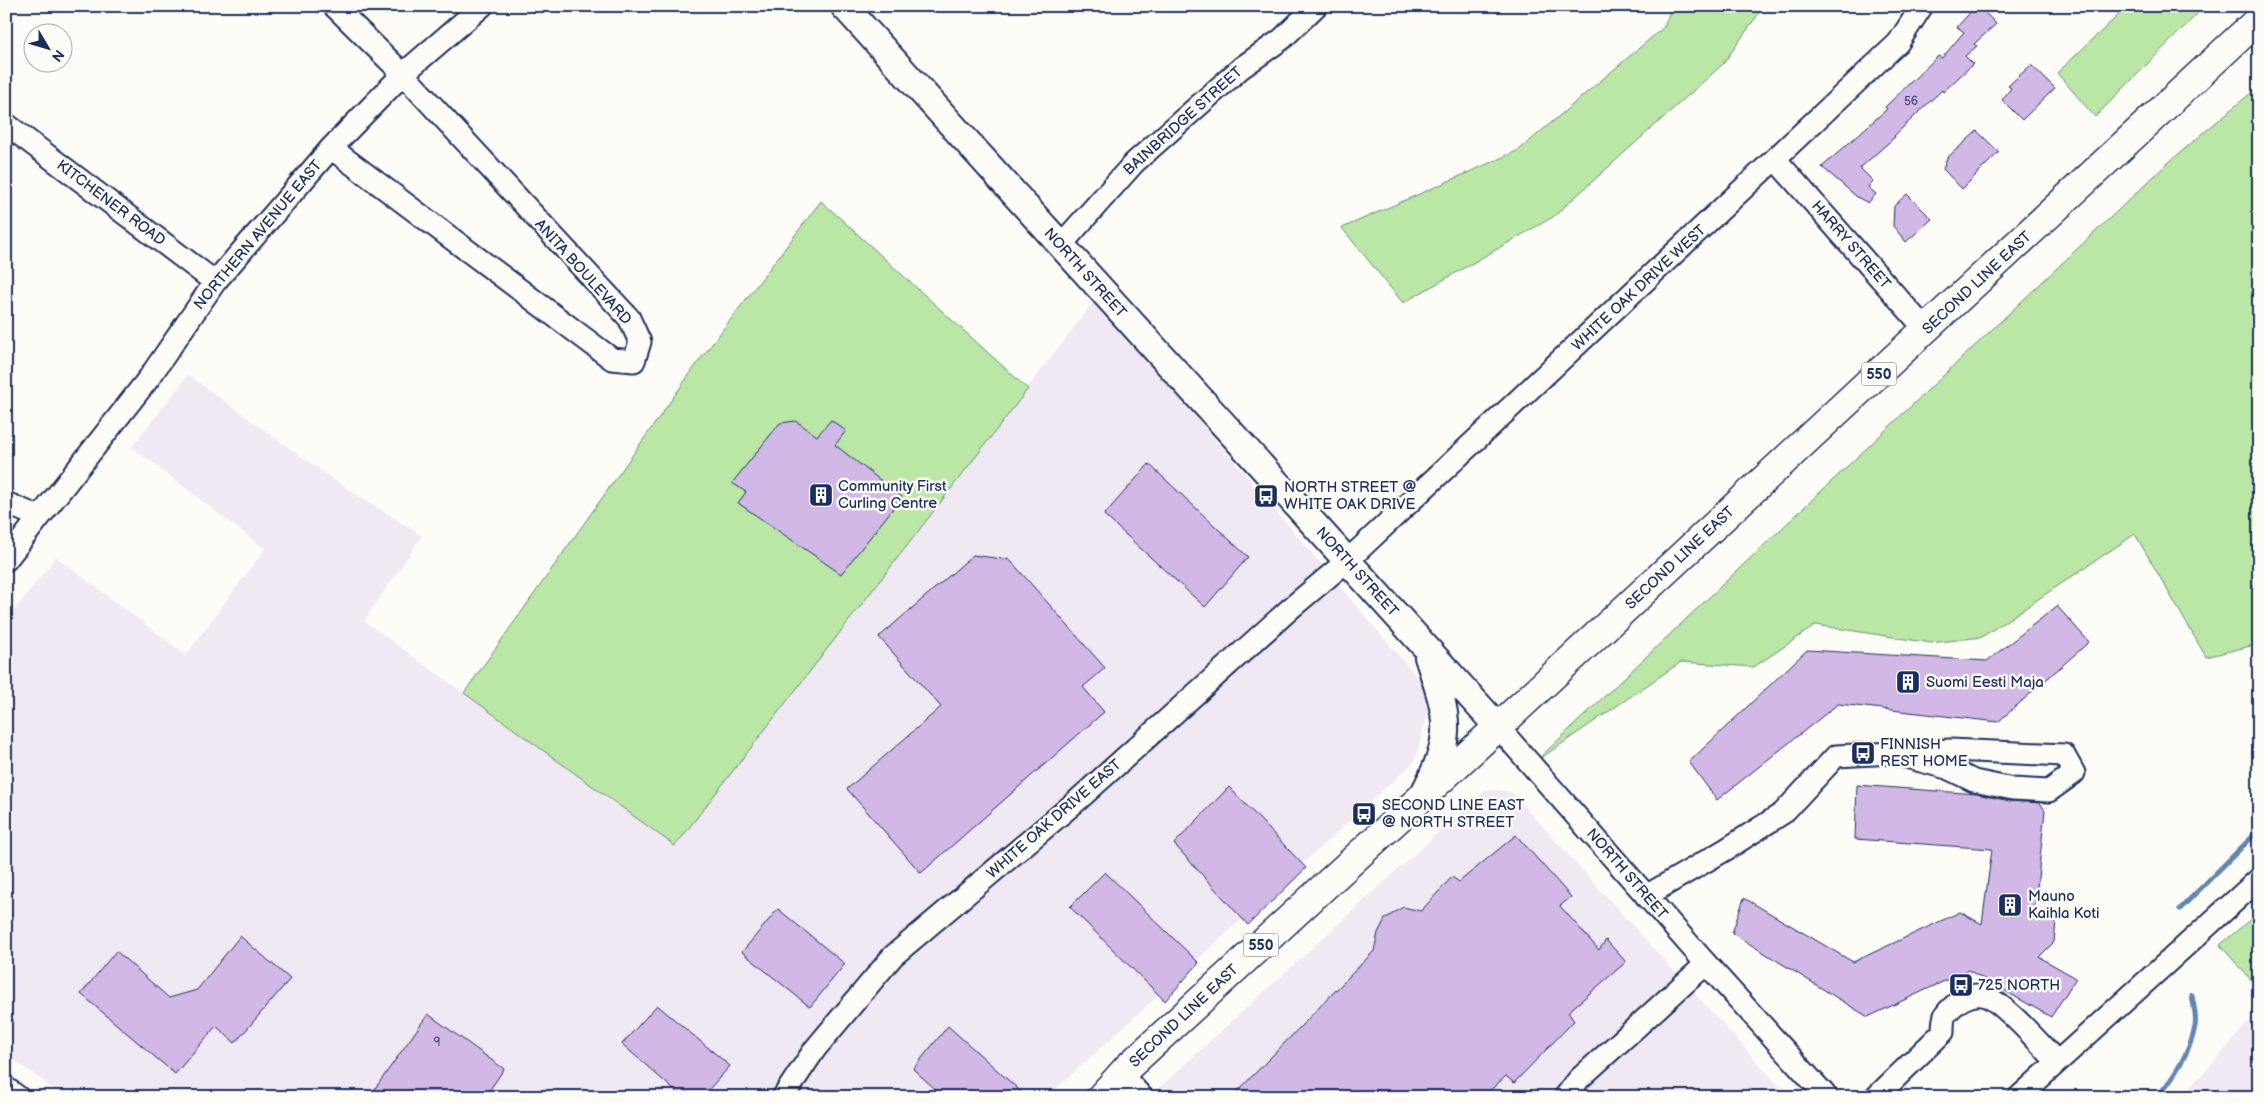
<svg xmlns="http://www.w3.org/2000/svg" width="2265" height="1103" font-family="'Balsamiq Sans',sans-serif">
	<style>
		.built { fill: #f0e8f2 }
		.green { fill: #bae7a5; stroke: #6a8b82 }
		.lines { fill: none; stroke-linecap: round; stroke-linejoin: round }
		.stream { stroke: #6285b3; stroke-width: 5 }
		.building { fill: #d1b8e7; stroke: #1b2f5e }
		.minor-casing { stroke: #1b2f5e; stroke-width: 25 }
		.major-casing { stroke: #1b2f5e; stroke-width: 30 }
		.highway-casing { stroke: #1b2f5e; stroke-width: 31 }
		.minor { stroke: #fdfcf7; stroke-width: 21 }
		.major { stroke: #fdfcf7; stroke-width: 26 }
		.highway { stroke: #fdfcf7; stroke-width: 28 }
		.labels { text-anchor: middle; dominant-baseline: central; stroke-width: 5; stroke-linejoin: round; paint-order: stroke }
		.number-label { font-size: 12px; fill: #485180 }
		.shield { fill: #fdfcf7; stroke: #5f6c8c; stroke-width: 1 }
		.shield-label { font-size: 14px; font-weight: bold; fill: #1b2f5e }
		.street-label { font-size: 15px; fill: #1b2f5e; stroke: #fdfcf7 }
		.poi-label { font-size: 15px; fill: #1b2f5e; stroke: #fdfcf7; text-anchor: start }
	</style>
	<rect width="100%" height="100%" fill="#fdfcf7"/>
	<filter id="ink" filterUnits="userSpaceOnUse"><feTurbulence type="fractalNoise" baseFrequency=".02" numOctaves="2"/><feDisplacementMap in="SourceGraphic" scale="10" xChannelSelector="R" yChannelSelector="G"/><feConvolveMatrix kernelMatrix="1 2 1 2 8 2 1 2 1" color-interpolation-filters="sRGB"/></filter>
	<g filter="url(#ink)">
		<path class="built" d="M1096,299L1432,695L1415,761L1047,1097H65L6,1054V621L56,557L186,655L265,549L132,447L188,375L331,478L422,536L364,621L675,846Z
			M1486,789L1511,792L1789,1097H1149Z
			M2259,1009V1097H2180L2218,1058Z"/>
		<path class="green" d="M1672,6H1764L1723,64L1553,217L1403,303L1342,228L1519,150L1664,27Z
			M2128,6H2205L2095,117L2057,73Z
			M2259,86V644L2206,657L2135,534L1982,637L1931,643L1816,625L1754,667L1681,662L1535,762L2168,163Z
			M821,201L1028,389L675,846L464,693L699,361Z
			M2259,912V989L2220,945Z"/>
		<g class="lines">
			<path class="stream" d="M2259,560L2255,583L2259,594
				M2180,909L2259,830
				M2156,1097C2172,1082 2192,1048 2195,1026C2197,1016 2193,1004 2192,995"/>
		</g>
		<path class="building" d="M1976,6H1979L1996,24L1974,44L1977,46L1965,56L1973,64L1943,92L1942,90L1894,136L1895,137L1860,168L1873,181L1868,187L1876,194L1868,203L1857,197L1822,167L1887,109L1885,107L1938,56L1942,58L1964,32L1957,27Z
			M2031,65L2055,88L2022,120L2002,100L2011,88L2008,86Z
			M1977,131L1999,152L1962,189L1943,169L1947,158Z
			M1907,194L1932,219L1906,242L1893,226L1894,206Z
			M831,420L846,431L835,445L902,497L841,574L738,503L746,492L732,483L780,423L796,421L817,436Z
			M1149,464L1248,557L1205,607L1104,515Z
			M973,555L1010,560L1105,668L1083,687L1104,712L921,873L847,789L941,707L879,637Z
			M2057,606L2089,642L1998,722L1838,704L1717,800L1689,762L1807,650L1987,661Z
			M1857,785L1977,794L2010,801L2040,803L2045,810L2034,917L2056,921L2054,942L2039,957L2076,978L2051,1017L1968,970L1868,1017L1732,933L1744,898L1853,962L1960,912L1982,924L1992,849L1855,839Z
			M1229,787L1306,868L1248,925L1174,844Z
			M1516,835L1571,897L1560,906L1599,950L1606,940L1626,962L1568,1012L1574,1021L1514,1083L1506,1076L1483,1097H1232L1374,951L1378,933L1385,919L1403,907L1421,911L1452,877L1459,882Z
			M1105,872L1199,963L1165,1001L1070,907Z
			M778,909L845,964L810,1007L742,952Z
			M240,936L290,979L235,1043L216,1026L175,1074L81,994L116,951L169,998L197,990Z
			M657,1005L730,1066L702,1097H682L622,1044Z
			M428,1014L504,1069L485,1097H369Z
			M948,1026L1027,1097H944L913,1069Z"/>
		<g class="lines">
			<defs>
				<path id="minor" d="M6,124L215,282
					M331,148L612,359L634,361L640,342L629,318L403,74L334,6
					M1776,160L1926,330
					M1060,246L1134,163L1241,68L1282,39L1316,6
					M6,503L39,517
					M6,560L149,378L215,282L331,148L403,74L482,6
					M1498,727L1702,959L1827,1097
					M1646,896L1725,850L1783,813L1836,756L1950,750L2064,755L2074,773L2049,791L2013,789L1974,781L1947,768L1891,753
					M1121,1074L1142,1097
					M6,1088L18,1097
					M783,1097L815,1049L893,956L1079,799L1291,608L1347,561L1898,43L1922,6
					M1565,1097L1579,1079L1706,964
					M1876,1097L1943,1032C1943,1015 1944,1014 1957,1003C1963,998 1974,994 1982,995C2000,998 2043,1047 2057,1062
					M2019,1097L2259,879"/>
				<path id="major" d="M844,6L1498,727
					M1424,793C1455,734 1448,717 1428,657"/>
				<path id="highway" d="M1101,1097L1129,1066L1498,727L2259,19"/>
			</defs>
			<use href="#minor" class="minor-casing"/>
			<use href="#major" class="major-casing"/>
			<use href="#highway" class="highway-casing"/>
			<use href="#minor" class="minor"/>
			<use href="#major" class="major"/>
			<use href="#highway" class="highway"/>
		</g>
	</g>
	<defs>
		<symbol id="building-square" viewBox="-11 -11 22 22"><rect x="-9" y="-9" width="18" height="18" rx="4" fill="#1b2f5e" stroke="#fdfcf7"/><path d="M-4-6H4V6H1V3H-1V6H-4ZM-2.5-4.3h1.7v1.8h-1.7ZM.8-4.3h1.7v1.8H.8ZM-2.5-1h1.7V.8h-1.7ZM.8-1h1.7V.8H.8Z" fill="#fff"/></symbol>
		<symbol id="bus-square" viewBox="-11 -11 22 22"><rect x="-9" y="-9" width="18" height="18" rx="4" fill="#1b2f5e" stroke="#fdfcf7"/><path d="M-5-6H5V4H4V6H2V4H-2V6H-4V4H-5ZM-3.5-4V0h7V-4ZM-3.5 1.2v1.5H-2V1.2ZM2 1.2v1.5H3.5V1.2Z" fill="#fff"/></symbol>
	</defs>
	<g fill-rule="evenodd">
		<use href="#building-square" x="807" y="481" width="28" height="28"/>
		<use href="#bus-square" x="1252" y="482" width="28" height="28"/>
		<use href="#building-square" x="1894" y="668" width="28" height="28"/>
		<use href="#bus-square" x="1849" y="739" width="28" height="28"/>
		<use href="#bus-square" x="1350" y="800" width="28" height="28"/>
		<use href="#building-square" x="1996" y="891" width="28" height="28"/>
		<use href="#bus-square" x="1947" y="971" width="28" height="28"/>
	</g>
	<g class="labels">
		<g class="number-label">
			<text x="1911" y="101">56</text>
			<text x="437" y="1042">9</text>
		</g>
		<g class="shield">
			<rect x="1861.5" y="362.5" width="35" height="23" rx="4"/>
			<rect x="1243.5" y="933.5" width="35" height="23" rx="4"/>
		</g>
		<g class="shield-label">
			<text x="1879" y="374">550</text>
			<text x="1261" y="945">550</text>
		</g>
		<g class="street-label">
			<text transform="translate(1183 121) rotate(-42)">BAINBRIDGE STREET</text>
			<text transform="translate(111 203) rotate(37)">KITCHENER ROAD</text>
			<text transform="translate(258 235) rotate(-50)">NORTHERN AVENUE EAST</text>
			<text transform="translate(1851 245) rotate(49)">HARRY STREET</text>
			<text transform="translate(583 272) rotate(48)">ANITA BOULEVARD</text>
			<text transform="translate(1085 273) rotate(48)">NORTH STREET</text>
			<text transform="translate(1977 283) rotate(-43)">SECOND LINE EAST</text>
			<text transform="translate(1639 288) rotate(-43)">WHITE OAK DRIVE WEST</text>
			<text transform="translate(1680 558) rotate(-43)">SECOND LINE EAST</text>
			<text transform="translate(1357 572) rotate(48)">NORTH STREET</text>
			<text transform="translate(1054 819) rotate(-41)">WHITE OAK DRIVE EAST</text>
			<text transform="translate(1627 874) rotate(49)">NORTH STREET</text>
			<text transform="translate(1184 1016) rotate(-43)">SECOND LINE EAST</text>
		</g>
		<g class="poi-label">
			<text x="838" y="486">Community First<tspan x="838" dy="17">Curling Centre</tspan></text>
			<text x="1284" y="487">NORTH STREET @<tspan x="1284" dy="17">WHITE OAK DRIVE</tspan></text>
			<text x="1926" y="682">Suomi Eesti Maja</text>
			<text x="1880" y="744">FINNISH<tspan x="1880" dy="17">REST HOME</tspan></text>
			<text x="1382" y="805">SECOND LINE EAST<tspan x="1382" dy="17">@ NORTH STREET</tspan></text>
			<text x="2028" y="896">Mauno<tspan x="2028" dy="17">Kaihla Koti</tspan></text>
			<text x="1978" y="985">725 NORTH</text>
		</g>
	</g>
	<rect width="2265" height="1103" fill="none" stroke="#fdfcf7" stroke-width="25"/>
	<rect x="12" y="12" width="2240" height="1078" fill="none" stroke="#1b2f5e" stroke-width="2" filter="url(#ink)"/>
	<g transform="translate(48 48) rotate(128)"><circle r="24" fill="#fdfcf7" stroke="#a3aaba"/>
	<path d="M0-4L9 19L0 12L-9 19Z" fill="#1b2f5e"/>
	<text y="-8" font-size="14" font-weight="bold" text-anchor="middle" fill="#1b2f5e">N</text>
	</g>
</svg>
